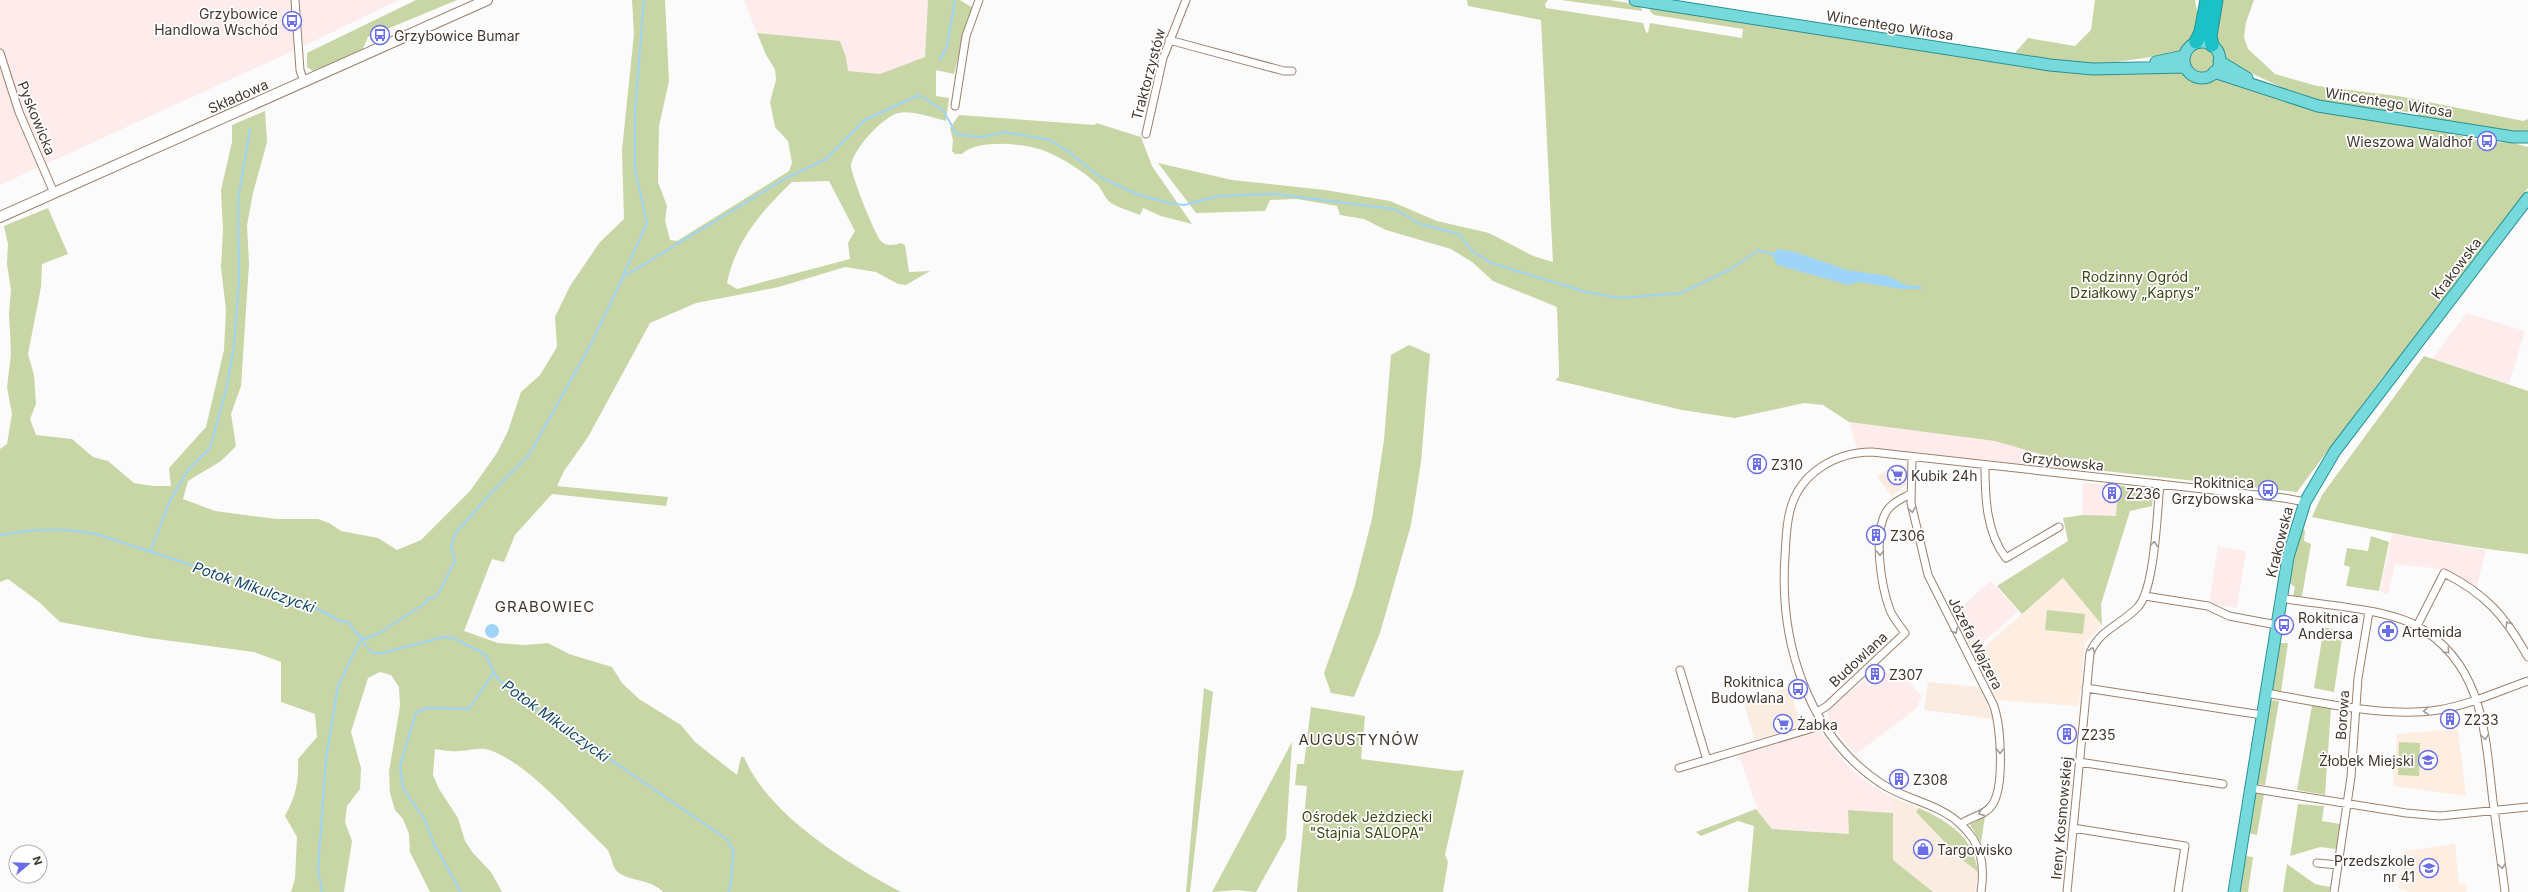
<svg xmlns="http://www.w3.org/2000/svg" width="2528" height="892" font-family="Inter,sans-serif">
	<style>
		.built { fill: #faece0 }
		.industrial { fill: #fdeceb }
		.education { fill: #fdeee1 }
		.green { fill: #c8d5a5; fill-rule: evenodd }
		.water { fill: #9fd4f9 }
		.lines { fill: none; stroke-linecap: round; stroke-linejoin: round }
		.stream { stroke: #9fd4f9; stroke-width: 2 }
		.street-casing { stroke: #9b816b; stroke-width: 9 }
		.secondary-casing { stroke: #9b816b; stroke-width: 12 }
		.primary-casing { stroke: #299191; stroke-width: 13 }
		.highway-casing { stroke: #299191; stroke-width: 15 }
		.street { stroke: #fff; stroke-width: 7 }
		.secondary { stroke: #fff; stroke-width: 10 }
		.primary { stroke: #76dadd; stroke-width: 11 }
		.highway { stroke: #1bc1c7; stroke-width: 13 }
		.oneway { stroke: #a09b96 }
		.labels { text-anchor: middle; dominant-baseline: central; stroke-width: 3.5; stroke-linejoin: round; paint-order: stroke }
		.poi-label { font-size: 14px; fill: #42372d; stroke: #fff; text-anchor: start }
		.street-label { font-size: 14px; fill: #42372d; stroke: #fff }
		.park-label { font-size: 14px; fill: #3d4814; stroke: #fff }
		.water-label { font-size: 15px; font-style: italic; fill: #164a68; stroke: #fff }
		.neighbourhood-label { font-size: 15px; letter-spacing: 1px; fill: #42372d; stroke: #fff }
	</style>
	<rect width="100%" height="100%" fill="#fbfbfb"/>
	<path class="built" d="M1893,465L1907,466L1906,485L1892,496L1877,477Z
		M1928,682L1979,687L1993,719L1924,710Z
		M1789,688L1801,726L1755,740L1743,701Z
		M1893,798L1919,808L1916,812L1960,858L1978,872L1975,892H1933L1893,860Z"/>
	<path class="industrial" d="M0,0H291L295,50L0,185Z
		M298,0H399L304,46L300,34Z
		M744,0H928L925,57L880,74L848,72L846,57L840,41L757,33Z
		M2467,313L2525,331L2509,384L2432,359Z
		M1849,422L1995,441L2077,464L2076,471L1857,449Z
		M2083,483L2118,485L2116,517L2082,516Z
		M2392,534L2486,550L2477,586L2441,569L2395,564L2388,594L2380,592Z
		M2218,546L2246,551L2237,608L2209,604Z
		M1991,581L2018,611L1973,652L1953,614Z
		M1886,671L1890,675L1908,681L1922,696L1916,709L1856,754L1841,738L1829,719L1827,712L1864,680L1869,686Z
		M1819,729L1833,749L1851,769L1872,786L1893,798V813L1848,810L1850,834L1772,829L1758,811L1738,752Z"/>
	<path class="education" d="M2063,578L2102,625L2085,643L2079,706L1997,700L1975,655Z
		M2458,729L2466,796L2393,786L2397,734Z
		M2455,844L2459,884L2467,885L2466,892H2409L2398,889L2404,851Z"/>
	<path class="green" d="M416,0H457L368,37L362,51L313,71L307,67V53Z
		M632,0H665L669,81L659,126L658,182L667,206L665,221L670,240L677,241L789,171L792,163L788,141L775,127L770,102L776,80L775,69L766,55L757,33L840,41L846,57L848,71L880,74L925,57L928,0H960L973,8L967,20L954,74L936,70V96L949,98L946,121C933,118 912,110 898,113C883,117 852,150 851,166C851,174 875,235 881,241C887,247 894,245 901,243L905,245L909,272L930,271L906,285L898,284L876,272L845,267L779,287L696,303L650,323L588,437L564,471L557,486L668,497L666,506L552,494L515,535L504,562L492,559L464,631L498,643L525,645L548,643L569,654L612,667L622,683L639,699L681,725L695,742L737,775L741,757H744C768,815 848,864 901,892H663C651,879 632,882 619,873C610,866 613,854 605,847C574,818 531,766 492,751C480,746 470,751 459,751C451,752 442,750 435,749L433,775L439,789L458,818L465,841L473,853L491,872L502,892H430L410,852L409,834L403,819L395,810L390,793L389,772L400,706L399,687L391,675L380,672L368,678L351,732L361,768L360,789L347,806L345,822L352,841L344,892H291L295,879L297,837L285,816C296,796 299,781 298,759L317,737L315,714L281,702V662L254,652L149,638L60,622L39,602L8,579L0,582V449L7,444L12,414L7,387L11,354L9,313L11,290L7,264L8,244L4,226L48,208L68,254L42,264L41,287L28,354L34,375L36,404L30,419L36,435L72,439L93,457L108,461L134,483L153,486H171L169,468L206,427L224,350L226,310L221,267L223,230L221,190L232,142V125L265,111L267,142L253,193L247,225L249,264L241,386L231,414L236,446L221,461L188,481L183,499L215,511L276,519H318L329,523L341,531L378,538L397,550L421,540L470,491L497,453L508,431L521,392L540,375L557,347L555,317L570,286L600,242L624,219L622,150L634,34ZM829,181L855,231L848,243L850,259L737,289L727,283C736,240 761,212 792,182Z
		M1467,0H1548L1545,4L1546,8L1643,23L1646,32L1648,33L1650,23L1742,38L1743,29L1654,15L1650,11L1651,8L1763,23L2068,72L2181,70C2192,79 2201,85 2214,77L2314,110L2451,133L2485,143L2509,142L2528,147V188L2388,374H2385L2297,492L2095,470L1995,441L1849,422L1823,405L1804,403L1735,418L1682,410L1555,380L1559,377V371L1557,307L1493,281L1472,262L1451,249L1386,230L1364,219L1340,215L1337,206L1297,199L1270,200L1265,211L1196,213L1158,163L1232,180L1325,190L1390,201L1437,221L1489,233L1533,256L1553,262L1541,20L1468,6Z
		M1561,0H1610L1640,5L1642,11Z
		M2095,0H2195L2199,22L2191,41L2179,53L2116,62L2080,64L2015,53L2028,38L2075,46L2091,30Z
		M2220,0H2254L2246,22L2244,37L2248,49L2275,74L2317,86L2398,96L2523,121L2528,119V134L2503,132L2419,117L2418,113L2399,111L2385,112L2329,103L2285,89L2232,64L2223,58L2215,43Z
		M2187 60a15 15 0 1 1 30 0a15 15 0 1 1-30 0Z
		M959,115L1095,125L1096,123L1141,137L1152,166L1192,224L1161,216L1143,208L1140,215C1131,211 1119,208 1111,203C1105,199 1102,189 1097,184C1083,171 1062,158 1045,151C1025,143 977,139 962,154H955L952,151L953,140L950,128Z
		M1409,345L1430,354L1421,462L1411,525L1380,633L1354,697L1331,693L1324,673L1354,589L1372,519L1384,440L1391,355Z
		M2424,356L2528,391V554C2455,546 2384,532 2312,517L2322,495Z
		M2118,485L2150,491L2153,496L2152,506L2130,511L2101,604L2102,625L2063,578L2022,614L1997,586L2068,541L2063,518L2082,515L2116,516Z
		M2300,528L2305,530L2304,541L2311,544L2302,596H2293L2295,587L2288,582Z
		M2371,536L2389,542L2379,591L2346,586L2350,567L2344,565L2347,548L2368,551Z
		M2047,610L2085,614L2083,634L2045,630Z
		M2324,627L2343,632L2334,692L2314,688Z
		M2280,643H2288L2281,692L2272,691Z
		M1204,688L1213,692L1190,892H1186Z
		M2270,700L2279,701L2265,785L2256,784Z
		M2312,706L2331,708L2325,795L2297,790Z
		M1311,707L1365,716L1361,759L1456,771L1464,770L1445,855L1448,862L1443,892H1297L1307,786L1295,785L1297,764H1304Z
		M1292,742L1286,838L1256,892L1235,890L1212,892Z
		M2399,742L2420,743L2419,776L2398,775Z
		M2254,792L2264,794L2257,835L2248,833Z
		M2298,804L2324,806L2322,821L2340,824L2337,849L2320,847L2290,856Z
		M1919,808C1949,822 1973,836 1978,872L1960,858L1916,812Z
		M1756,809L1772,829L1849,834L1848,810L1893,813V860L1933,892H1748L1754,826L1738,821L1701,836L1696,832Z
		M1985,816L1981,843L1970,824Z
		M2244,856L2253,857L2248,892H2239Z
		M2287,864L2315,884L2330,887L2329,892H2283Z"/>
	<path class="water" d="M1778,249L1795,252L1847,270L1888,276L1906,285L1920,286L1922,289H1902L1859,282L1848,285L1777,265L1772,254Z
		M485 631a7 7 0 1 1 14 0a7 7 0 1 1-14 0Z"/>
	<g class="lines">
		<path class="stream" d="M940,60L947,46L955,0
			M623,276L647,223L635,169V111L644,0
			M0,535C32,529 64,527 96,534L305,602L340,621L348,622L372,653H382L444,637L453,638L485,654L497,678L516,695L728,840L734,853C730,867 734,878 728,892
			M150,552L170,501L187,471L210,448L226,390L234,346L239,280L238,200L250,129
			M355,633L365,639L378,634L427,602L428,598H434C444,588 447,573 455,561L451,548L455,534L490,494L529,455L591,344L623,277L786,178L826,159L865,120L919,95L943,110L957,135L983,137L1004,132L1050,140L1070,153L1102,178L1139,195L1169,203L1184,205L1219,196L1275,194L1394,209L1420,224L1459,234L1471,250L1491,263L1586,292L1620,298L1681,293L1729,270L1759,250L1772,254
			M322,892L318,869L326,759L338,686L360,641
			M461,892L433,842L426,822L403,788L400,766L416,713L426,708L469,709L494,672"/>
		<defs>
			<path id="street" d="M295,0L300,70L304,82
				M1169,40L1284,71H1292
				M0,53L19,112L54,193
				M955,106L966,36L979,0
				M1146,134L1163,58L1186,0
				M1912,457L1911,503L1928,575L1993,704C2001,723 2005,787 1992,805C1985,816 1971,816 1961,824
				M1985,466C1985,496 1986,533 2006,558L2059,527
				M2145,596L2208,606L2229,616L2277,625
				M2281,598C2319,605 2385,608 2417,626C2481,662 2485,729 2492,793C2496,826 2501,859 2505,892
				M2417,626L2444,573C2486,594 2505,616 2528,657
				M1680,670L1707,760
				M2086,688L2262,715
				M2266,693C2317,702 2387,718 2438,710C2469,705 2499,691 2528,681
				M1817,712L1827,706L1905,633C1900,626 1893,618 1890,610C1881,586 1873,535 1886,512C1891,503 1902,499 1910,494
				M2079,762L2223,784
				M1679,768L1813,728L1822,722
				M2250,788L2406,813L2440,816L2528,807
				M2073,828L2185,846L2178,892
				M2317,863L2338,865
				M1981,892C1985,865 1982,843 1960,824C1940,804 1906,800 1882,784C1807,735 1779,641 1785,556C1786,541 1786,525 1790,511C1799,473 1836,452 1872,452L2284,498L2305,502
				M2067,892L2090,653C2099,630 2122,624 2138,607C2155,588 2157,512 2160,484
				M2334,892L2351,777L2358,678L2369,612"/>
			<path id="secondary" d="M0,217L487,0"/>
			<path id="primary" d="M1635,0L2050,65L2093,69L2185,67
				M2184 60a18 18 0 1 1 36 0a18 18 0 1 1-36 0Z
				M2219,61L2247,78
				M2156,62L2184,56
				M2214,72L2318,106L2513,137H2528
				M2234,892L2288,557L2305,502L2335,451L2528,198"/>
			<path id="highway" d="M2196,42L2201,32L2207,0
				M2212,45L2210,36L2216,0"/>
		</defs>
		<use href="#street" class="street-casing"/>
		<use href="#secondary" class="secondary-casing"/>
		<use href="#primary" class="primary-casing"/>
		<use href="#highway" class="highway-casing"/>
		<use href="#street" class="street"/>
		<use href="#secondary" class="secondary"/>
		<use href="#primary" class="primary"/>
		<use href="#highway" class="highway"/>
	</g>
	<defs><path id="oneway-chevron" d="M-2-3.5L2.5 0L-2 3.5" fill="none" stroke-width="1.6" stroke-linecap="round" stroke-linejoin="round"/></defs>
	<g class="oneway">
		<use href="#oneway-chevron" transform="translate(1912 510) rotate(79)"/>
		<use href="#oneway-chevron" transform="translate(2154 544) rotate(-85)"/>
		<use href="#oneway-chevron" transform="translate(1880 553) rotate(91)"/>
		<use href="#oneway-chevron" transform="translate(2508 624) rotate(-123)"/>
		<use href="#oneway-chevron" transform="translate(1955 631) rotate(62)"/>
		<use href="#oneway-chevron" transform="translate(2092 650) rotate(-70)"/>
		<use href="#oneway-chevron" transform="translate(2447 651) rotate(46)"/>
		<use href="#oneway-chevron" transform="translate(2426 711) rotate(175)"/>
		<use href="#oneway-chevron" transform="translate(2485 737) rotate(82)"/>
		<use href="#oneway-chevron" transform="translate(2000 751) rotate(90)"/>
		<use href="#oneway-chevron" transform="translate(1981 813) rotate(156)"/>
		<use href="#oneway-chevron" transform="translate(2502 866) rotate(82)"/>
	</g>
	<defs>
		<symbol id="bus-ring" viewBox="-11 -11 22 22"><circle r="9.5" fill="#fff" stroke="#6a6ee8" stroke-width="1.5"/><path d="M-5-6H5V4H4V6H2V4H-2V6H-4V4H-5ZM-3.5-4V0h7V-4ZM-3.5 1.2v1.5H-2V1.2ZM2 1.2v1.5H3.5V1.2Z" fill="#6a6ee8"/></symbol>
		<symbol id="building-ring" viewBox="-11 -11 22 22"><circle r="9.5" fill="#fff" stroke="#6a6ee8" stroke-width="1.5"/><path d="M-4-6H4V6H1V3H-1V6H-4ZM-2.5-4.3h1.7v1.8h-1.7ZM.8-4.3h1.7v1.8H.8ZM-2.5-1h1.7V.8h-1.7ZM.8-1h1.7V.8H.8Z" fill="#6a6ee8"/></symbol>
		<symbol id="supermarket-ring" viewBox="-11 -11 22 22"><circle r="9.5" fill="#fff" stroke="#6a6ee8" stroke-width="1.5"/><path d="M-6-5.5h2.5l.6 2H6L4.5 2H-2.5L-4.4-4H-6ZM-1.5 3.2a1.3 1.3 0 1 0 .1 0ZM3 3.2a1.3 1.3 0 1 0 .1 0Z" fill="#6a6ee8"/></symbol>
		<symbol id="pharmacy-ring" viewBox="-11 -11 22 22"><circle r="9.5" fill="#fff" stroke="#6a6ee8" stroke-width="1.5"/><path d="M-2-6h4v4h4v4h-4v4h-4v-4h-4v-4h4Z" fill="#6a6ee8"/></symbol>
		<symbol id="school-ring" viewBox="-11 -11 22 22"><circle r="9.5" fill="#fff" stroke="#6a6ee8" stroke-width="1.5"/><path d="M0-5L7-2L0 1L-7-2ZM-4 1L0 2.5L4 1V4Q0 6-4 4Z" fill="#6a6ee8"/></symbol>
		<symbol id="shop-ring" viewBox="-11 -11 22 22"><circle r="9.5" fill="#fff" stroke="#6a6ee8" stroke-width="1.5"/><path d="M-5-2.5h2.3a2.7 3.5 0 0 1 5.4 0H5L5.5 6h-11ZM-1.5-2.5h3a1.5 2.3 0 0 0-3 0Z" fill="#6a6ee8"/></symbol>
	</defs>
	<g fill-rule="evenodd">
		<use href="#bus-ring" x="281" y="10" width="22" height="22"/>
		<use href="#bus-ring" x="369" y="24" width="22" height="22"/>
		<use href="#bus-ring" x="2476" y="130" width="22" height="22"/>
		<use href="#building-ring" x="1746" y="453" width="22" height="22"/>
		<use href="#supermarket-ring" x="1886" y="464" width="22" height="22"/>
		<use href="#bus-ring" x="2257" y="479" width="22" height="22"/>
		<use href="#building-ring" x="2101" y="482" width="22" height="22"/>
		<use href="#building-ring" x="1865" y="524" width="22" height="22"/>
		<use href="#bus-ring" x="2273" y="614" width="22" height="22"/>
		<use href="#pharmacy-ring" x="2377" y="620" width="22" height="22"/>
		<use href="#building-ring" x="1864" y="663" width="22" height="22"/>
		<use href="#bus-ring" x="1787" y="678" width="22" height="22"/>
		<use href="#building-ring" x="2439" y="708" width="22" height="22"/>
		<use href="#supermarket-ring" x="1772" y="713" width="22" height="22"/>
		<use href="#building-ring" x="2056" y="723" width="22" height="22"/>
		<use href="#school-ring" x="2417" y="749" width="22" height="22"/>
		<use href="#building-ring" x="1888" y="768" width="22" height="22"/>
		<use href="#shop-ring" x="1912" y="838" width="22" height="22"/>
		<use href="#school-ring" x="2418" y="857" width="22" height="22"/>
	</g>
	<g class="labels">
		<g class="poi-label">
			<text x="278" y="13" text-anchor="end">Grzybowice<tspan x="278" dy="16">Handlowa Wschód</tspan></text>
			<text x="394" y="35">Grzybowice Bumar</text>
			<text x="2473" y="141" text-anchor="end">Wieszowa Waldhof</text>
			<text x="1771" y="464">Z310</text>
			<text x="1911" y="475">Kubik 24h</text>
			<text x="2254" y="482" text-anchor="end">Rokitnica<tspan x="2254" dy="16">Grzybowska</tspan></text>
			<text x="2126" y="493">Z236</text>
			<text x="1890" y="535">Z306</text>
			<text x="2298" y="617">Rokitnica<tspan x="2298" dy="16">Andersa</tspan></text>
			<text x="2402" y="631">Artemida</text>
			<text x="1889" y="674">Z307</text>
			<text x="1784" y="681" text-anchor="end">Rokitnica<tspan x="1784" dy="16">Budowlana</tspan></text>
			<text x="2464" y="719">Z233</text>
			<text x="1797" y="724">Żabka</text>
			<text x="2081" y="734">Z235</text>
			<text x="2414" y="760" text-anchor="end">Żłobek Miejski</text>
			<text x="1913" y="779">Z308</text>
			<text x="1937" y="849">Targowisko</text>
			<text x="2415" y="860" text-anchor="end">Przedszkole<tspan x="2415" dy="16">nr 41</tspan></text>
		</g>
		<g class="street-label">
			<text transform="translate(1890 25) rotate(9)">Wincentego Witosa</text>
			<text transform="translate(1148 74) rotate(-75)">Traktorzystów</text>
			<text transform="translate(238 96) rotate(-24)">Składowa</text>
			<text transform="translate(2389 102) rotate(9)">Wincentego Witosa</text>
			<text transform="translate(37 118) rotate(68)">Pyskowicka</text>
			<text transform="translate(2456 268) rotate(-53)">Krakowska</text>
			<text transform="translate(2063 461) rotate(6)">Grzybowska</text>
			<text transform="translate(2279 542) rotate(-76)">Krakowska</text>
			<text transform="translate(1976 643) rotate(63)">Józefa Wajzera</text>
			<text transform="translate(1858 659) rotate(-43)">Budowlana</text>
			<text transform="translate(2342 715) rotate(-86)">Borowa</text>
			<text transform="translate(2061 818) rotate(-85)">Ireny Kosmowskiej</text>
		</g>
		<g class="park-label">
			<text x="2135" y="276">Rodzinny Ogród<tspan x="2135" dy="16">Działkowy „Kaprys”</tspan></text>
			<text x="1367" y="816">Ośrodek Jeżdziecki<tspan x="1367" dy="16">"Stajnia SALOPA"</tspan></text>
		</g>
		<g class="water-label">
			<text transform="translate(254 587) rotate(19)">Potok Mikulczycki</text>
			<text transform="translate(556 721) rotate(36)">Potok Mikulczycki</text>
		</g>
		<g class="neighbourhood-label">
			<text x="545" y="606">GRABOWIEC</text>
			<text x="1359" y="739">AUGUSTYNÓW</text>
		</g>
	</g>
	<g transform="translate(28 864) rotate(71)"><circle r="19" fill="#ffffff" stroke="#b3afab"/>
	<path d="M0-3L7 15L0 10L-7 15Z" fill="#6a6ee8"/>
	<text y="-6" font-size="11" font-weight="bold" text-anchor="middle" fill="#42372d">N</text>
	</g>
</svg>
